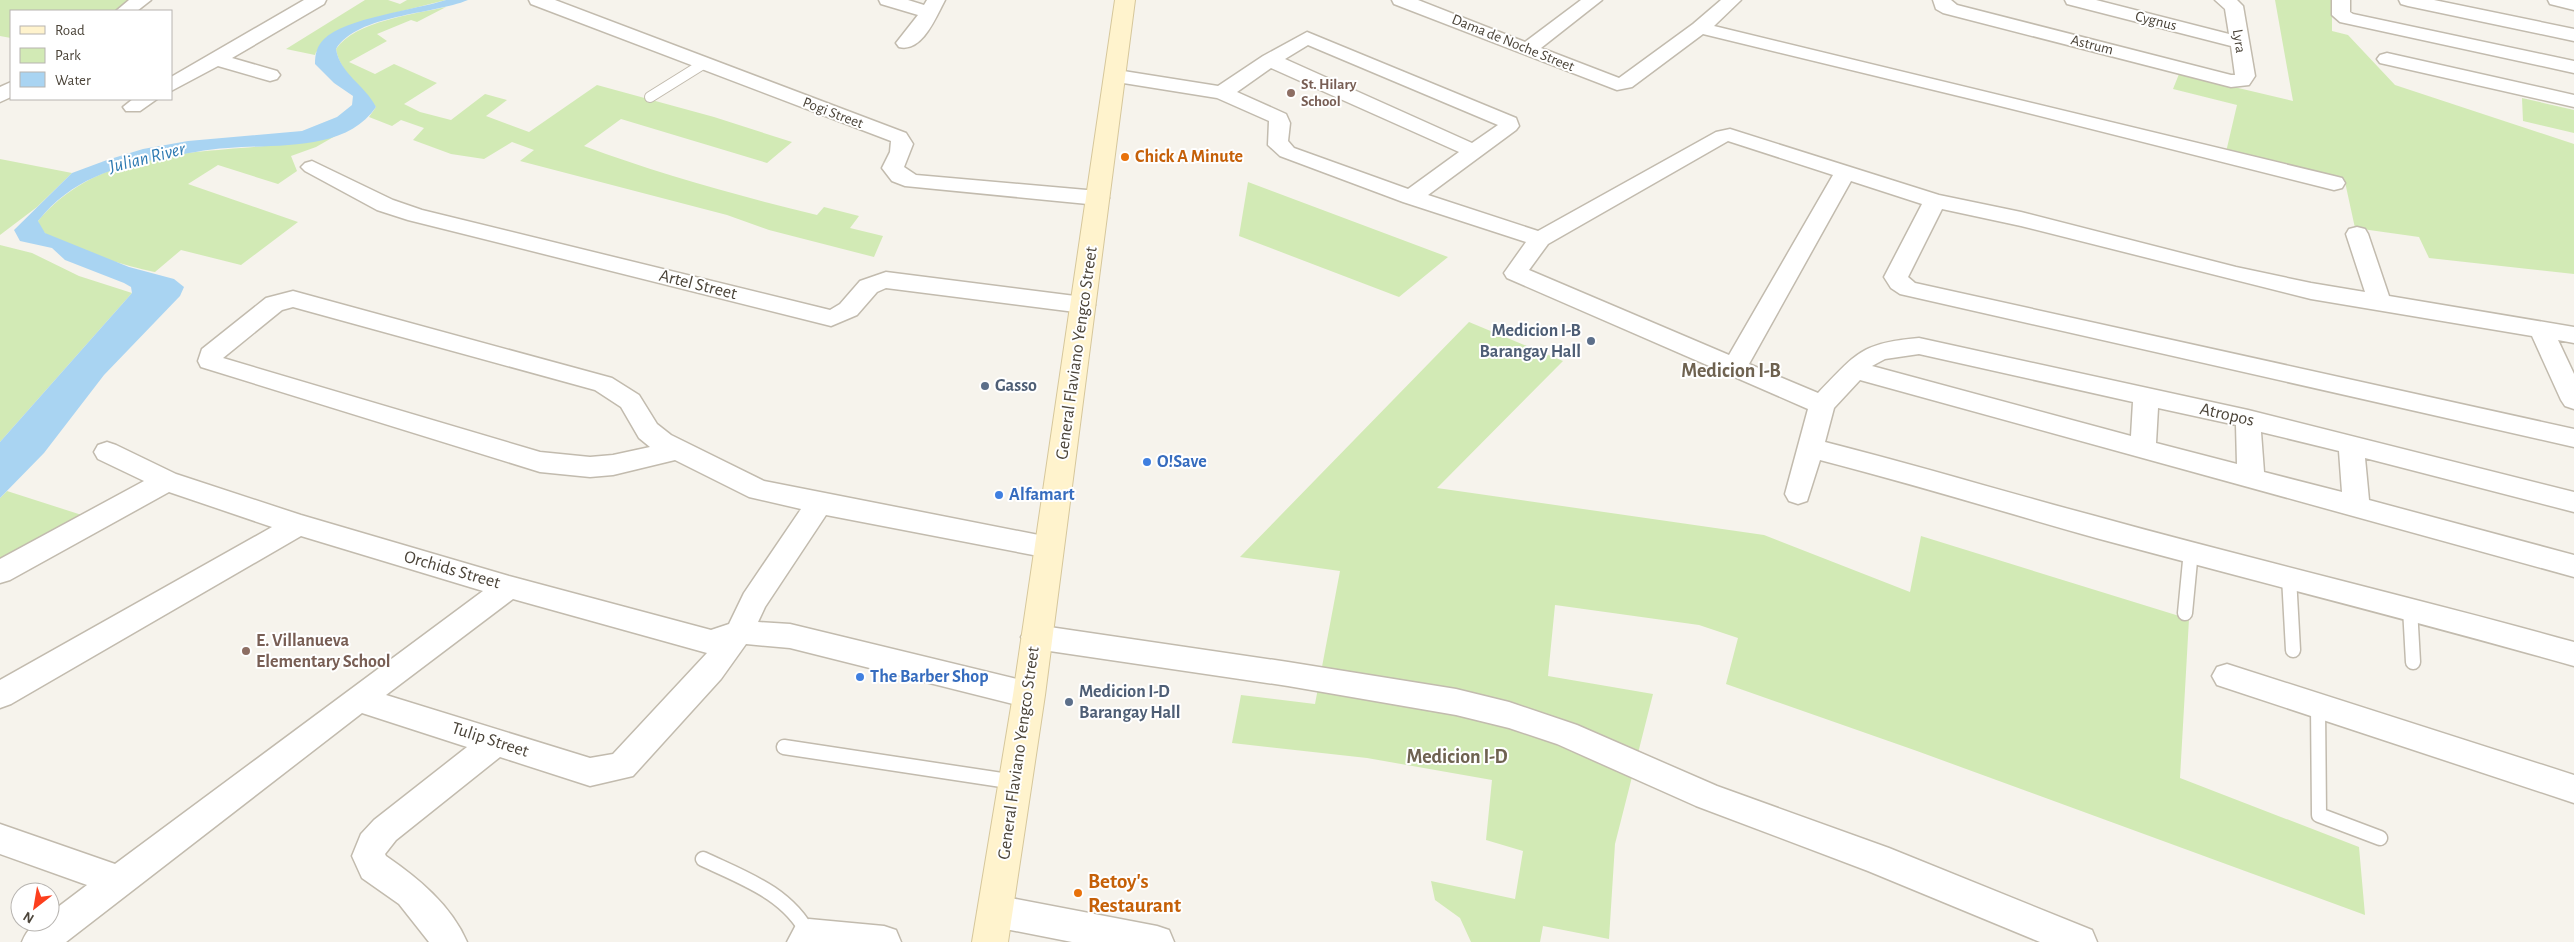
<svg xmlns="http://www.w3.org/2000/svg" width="2574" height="942" font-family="'Alegreya Sans',sans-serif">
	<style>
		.green { fill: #d2eab5 }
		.water { fill: #a9d4f2 }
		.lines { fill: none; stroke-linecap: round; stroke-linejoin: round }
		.service-far2-casing { stroke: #c2bbae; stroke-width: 12 }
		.service-far1-casing { stroke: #c2bbae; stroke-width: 14 }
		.service-casing { stroke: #c2bbae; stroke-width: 17 }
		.minor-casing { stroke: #c2bbae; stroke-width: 3 }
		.secondary-casing { stroke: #d6c79b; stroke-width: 2 }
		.service-far2 { stroke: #fff; stroke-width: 10 }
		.service-far1 { stroke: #fff; stroke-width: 12 }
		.service { stroke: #fff; stroke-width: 14 }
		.minor { fill: #fff; fill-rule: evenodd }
		.secondary { fill: #fff3cd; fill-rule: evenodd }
		.education-dot { fill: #8d6e63; stroke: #fff; stroke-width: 2 }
		.food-dot { fill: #e8710a; stroke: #fff; stroke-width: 2 }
		.service-dot { fill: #5c6f8a; stroke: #fff; stroke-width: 2 }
		.shop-dot { fill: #3f7fe0; stroke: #fff; stroke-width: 2 }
		.labels { text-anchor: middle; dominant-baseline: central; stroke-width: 4; stroke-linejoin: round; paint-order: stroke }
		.far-street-label { font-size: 15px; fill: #4b4439; stroke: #fff }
		.far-education-label { font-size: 15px; font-weight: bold; fill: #785e54; stroke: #fff; text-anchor: start }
		.food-label { font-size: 18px; font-weight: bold; fill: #c56008; stroke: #fff; text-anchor: start }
		.street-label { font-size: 18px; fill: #4b4439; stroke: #fff }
		.service-label { font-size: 18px; font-weight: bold; fill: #4e5e75; stroke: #fff; text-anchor: start }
		.shop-label { font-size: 18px; font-weight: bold; fill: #366cbe; stroke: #fff; text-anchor: start }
		.education-label { font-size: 18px; font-weight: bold; fill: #785e54; stroke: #fff; text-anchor: start }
		.water-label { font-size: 19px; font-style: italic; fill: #2e7ab2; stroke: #fff }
		.quarter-label { font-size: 20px; font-weight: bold; fill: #6e6250; stroke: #fff }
		.near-food-label { font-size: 21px; font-weight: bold; fill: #c56008; stroke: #fff; text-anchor: start }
	</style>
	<rect width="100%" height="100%" fill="#f6f3ec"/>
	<path class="green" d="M0,0H132L116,11H11V38L0,36Z
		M365,0H388L400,4L407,0H446L378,17L316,52L315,55L286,49Z
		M2275,0H2332V31L2348,35L2395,85L2574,144V274L2429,258L2419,237L2355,228L2345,182L2226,152L2237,105L2173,89L2179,74L2293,101Z
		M446,7L417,22L411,20L377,34L387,41L349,62L375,74L394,64L437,83L404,104L420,112L451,120L485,94L507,100L486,116L529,132L597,85L714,117L792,142L767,163L621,119L584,146C659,174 739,196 817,215L824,207L859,216L850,228L883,236L874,257L769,230L727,215L520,161L534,150L512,142L484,159L451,154L413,140L424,128L401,120L392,126L369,117L376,107C362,90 339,70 336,49C355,21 415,14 446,7Z
		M2522,98L2574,110V133L2523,121Z
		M337,135L316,147L291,156L297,171L278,184L218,165L188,184L298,222L241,265L181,250L155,272C130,267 66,249 46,234C42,231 39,225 38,221C112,133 237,160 337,135Z
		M0,159L72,173L37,207L0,235Z
		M1248,182L1448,257L1399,297L1239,236Z
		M0,245L32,253L79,276L132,293L0,442Z
		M1469,322L1563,361L1437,488L1764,535L1910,592L1921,536L2189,619L2180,778L2359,847L2365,915L1917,751L1726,684L1738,638L1699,625L1555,605L1548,676L1653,694L1615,844L1609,939L1543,926L1540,942H1471L1460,918L1435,900L1431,881L1515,899L1523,851L1486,840L1492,780L1367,758L1232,743L1241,695L1315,704L1340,571L1240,557Z
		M7,491L88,517L0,564V498Z"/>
	<path class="water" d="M446,0H468C432,15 358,14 336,49C340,74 365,85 376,107C346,152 275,144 228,148C206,149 185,154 164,158C113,167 72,179 38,221L45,233L129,267L174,279L184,287L180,296L104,375L44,453L0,498V442L132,293L131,287L124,283L65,260L52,248L20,241L14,230L72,173L107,160L143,149L188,141L302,131L337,117L352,105L353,96L334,83L315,64C315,54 317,46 324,39C345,18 415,10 446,0Z"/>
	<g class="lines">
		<defs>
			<path id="service-far2" d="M650,97L703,64"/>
			<path id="service-far1" d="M2190,562L2191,551"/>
			<path id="service" d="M2289,577L2293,650
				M2410,608L2413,662
				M2185,613L2190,561
				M2318,706L2319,815L2380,838
				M784,747L1015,782
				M703,859C743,878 788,893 809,935"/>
			<path id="minor" d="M129,0H151L137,11H116Z
				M304,0H326L324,4L232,58L277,71L280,75L277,79L270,81L218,66L171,91V77Z
				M529,0H555L906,133L913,144L904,167L916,175L1098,191L1106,193L1109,198L1106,203L1098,205L905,186L892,181L882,168L890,152L891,141L531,4Z
				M879,0H908L924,5L927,0H945C936,17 922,53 899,47L896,43L918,15L881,4Z
				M1392,0H1418L1525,42L1581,0H1602L1541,48L1619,78L1693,24L1721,0H1741L1714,26L2334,176L2342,178L2345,183L2342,188L2334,190L1996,105L1703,34L1632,87L1617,90L1394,4Z
				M1933,0H1951L1957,5L2231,75H2235L2231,46L2067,4L2065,0H2096L2229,34L2225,9L2215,0H2237L2243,6L2255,76L2249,85L2231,87L1943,13L1936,9Z
				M2332,0H2350V12L2353,14L2574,61V73L2340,22L2332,15Z
				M2399,0H2434L2574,29V41L2408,6L2401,4Z
				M2548,0H2574V10L2550,4Z
				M1307,32L1516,118L1519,126L1516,130L1428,195L1538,231L1716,132L1730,129L1939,195L2021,212L2236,267L2311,283L2365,292L2346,234L2349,229L2357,227L2365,229L2368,234L2389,296L2574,327V343L2558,340L2574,374V409L2565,406L2561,400L2532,336L2311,299L2021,226L1942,209L1908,277L1915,283L2574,429V447L1900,294L1891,288L1884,277L1922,204L1851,181L1749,364L1818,393C1857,353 1861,343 1919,338L2248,410L2574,492V512L2365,458L2369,500L2574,555V577L1860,380L1834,408L1825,442C1916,465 2005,492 2095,516C2254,560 2415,598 2574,642V666C2415,621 2255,581 2096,538C2004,512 1913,484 1820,460L1807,501L1798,504L1789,501L1785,494L1808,409L1507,278L1504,273L1526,242L1403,202L1280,156L1268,145L1269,121L1217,98L1117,82L1110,80L1107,76L1110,72L1117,70L1218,86L1263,56ZM1308,45L1498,125L1472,143L1285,59ZM1271,68L1459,152L1408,189L1294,148L1288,141L1290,123L1286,114L1237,92ZM1728,141L1833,175L1729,355L1529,270L1548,244ZM1919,354L2133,402L2131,436L1872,366L1885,359ZM2158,408L2236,425L2237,464L2156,443ZM2261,432L2339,451L2342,492L2264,472Z
				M2387,53L2574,95V107L2380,63L2377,59L2380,55Z
				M11,82V97L0,102V87Z
				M133,99H157L140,111H126L123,107Z
				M312,161L393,200L422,210L830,310L840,304L860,281L886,272L1083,297L1091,299L1095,305L1091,311L1083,313L886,288L877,292L857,315L831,326L408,220L377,210L305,171L301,167L305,163Z
				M293,291L612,378L639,395L657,424L671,435L764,481L1059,539L1063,547L1059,555L1049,558L826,515L765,607L758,622L790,624L1029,682L1040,686L1044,695L1040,704L1029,708L790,648L746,644L721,679L633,776L590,786L500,757L396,840L385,854L386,856C418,878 451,905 467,942H429L399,904L362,878L352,856L361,834L374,820L467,747L362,713L66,942H22C28,928 34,922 50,922V913L87,885L0,854V824L115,864L483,591L301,536L11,704L0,708V680L272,527L169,492L10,580L0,583V559L144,481L98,459L94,452L98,445L107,442L116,445L176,474L301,515L509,576L711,630L729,624L744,593L801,509L749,497L675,460L613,475L590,477L540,472L201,367L198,361L202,349L266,298ZM293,307L595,390L621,407L639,438L650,447L613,455L590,457L540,452L223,358L282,310ZM513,599L707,653L613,754L590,758L386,695Z
				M1036,625L1288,662L1456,689L1509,702L1577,725L1717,786L1889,848L2092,930L2097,942H2040L1868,871L1696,806L1557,744L1509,728L1456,715L1288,686L1036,649L1026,645L1021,637L1026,629Z
				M2227,664L2574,775V803L2217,685L2212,676L2217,667Z
				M995,895L1157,926L1169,930L1174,942H1072L995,927L983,922L978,911L983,900Z
				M809,919L884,926L896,930L901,942H787L797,923Z"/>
			<path id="secondary" d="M1115,0H1135L1045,695L1008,942H972L1013,695Z"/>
		</defs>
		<use href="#service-far2" class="service-far2-casing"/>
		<use href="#service-far1" class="service-far1-casing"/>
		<use href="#service" class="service-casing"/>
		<use href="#minor" class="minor-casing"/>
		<use href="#secondary" class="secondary-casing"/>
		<use href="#service-far2" class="service-far2"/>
		<use href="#service-far1" class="service-far1"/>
		<use href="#service" class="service"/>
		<use href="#minor" class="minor"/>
		<use href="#secondary" class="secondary"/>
	</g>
	<g class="education-dot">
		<circle cx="1291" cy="93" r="5"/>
		<circle cx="246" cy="651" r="5"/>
	</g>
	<g class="food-dot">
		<circle cx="1125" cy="157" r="5"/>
		<circle cx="1078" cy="893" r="5"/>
	</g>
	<g class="service-dot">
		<circle cx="1591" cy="341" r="5"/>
		<circle cx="985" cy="386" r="5"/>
		<circle cx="1069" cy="702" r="5"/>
	</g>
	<g class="shop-dot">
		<circle cx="1147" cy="462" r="5"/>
		<circle cx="999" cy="495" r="5"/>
		<circle cx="860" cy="677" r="5"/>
	</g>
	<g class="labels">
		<g class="far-street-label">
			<text transform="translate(2156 21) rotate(14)">Cygnus</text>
			<text transform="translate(2239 41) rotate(81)">Lyra</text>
			<text transform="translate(1513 43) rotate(22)">Dama de Noche Street</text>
			<text transform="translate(2092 45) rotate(14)">Astrum</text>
			<text transform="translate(833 113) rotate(21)">Pogi Street</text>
		</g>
		<g class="far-education-label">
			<text x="1301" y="84">St. Hilary<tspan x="1301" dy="17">School</tspan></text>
		</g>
		<g class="food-label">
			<text x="1135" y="157">Chick A Minute</text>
		</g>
		<g class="street-label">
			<text transform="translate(698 285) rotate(14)">Artel Street</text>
			<text transform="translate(1077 353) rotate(-82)">General Flaviano Yengco Street</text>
			<text transform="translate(2227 415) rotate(13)">Atropos</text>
			<text transform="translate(452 570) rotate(16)">Orchids Street</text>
			<text transform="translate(490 740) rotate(18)">Tulip Street</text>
			<text transform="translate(1019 753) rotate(-82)">General Flaviano Yengco Street</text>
		</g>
		<g class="service-label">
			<text x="1581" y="331" text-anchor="end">Medicion I-B<tspan x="1581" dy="21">Barangay Hall</tspan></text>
			<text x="995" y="386">Gasso</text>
			<text x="1079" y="692">Medicion I-D<tspan x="1079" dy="21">Barangay Hall</tspan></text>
		</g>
		<g class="shop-label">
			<text x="1157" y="462">O!Save</text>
			<text x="1009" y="495">Alfamart</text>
			<text x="870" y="677">The Barber Shop</text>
		</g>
		<g class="education-label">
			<text x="256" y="641">E. Villanueva<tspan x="256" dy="21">Elementary School</tspan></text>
		</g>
		<g class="water-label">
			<text transform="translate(147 158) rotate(-14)">Julian River</text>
		</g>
		<g class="quarter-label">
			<text x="1731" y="371">Medicion I-B</text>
			<text x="1457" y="757">Medicion I-D</text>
		</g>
		<g class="near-food-label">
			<text x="1088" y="881">Betoy's<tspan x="1088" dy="24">Restaurant</tspan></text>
		</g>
	</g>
	<rect x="10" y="10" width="162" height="90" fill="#ffffff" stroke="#b7b4b0"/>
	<rect x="20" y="26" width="25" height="8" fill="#fff3cd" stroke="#b7b4b0"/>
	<text x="55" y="35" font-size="15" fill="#4b4439">Road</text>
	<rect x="20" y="48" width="25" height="15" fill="#d2eab5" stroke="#b7b4b0"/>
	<text x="55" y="60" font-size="15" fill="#4b4439">Park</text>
	<rect x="20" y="72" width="25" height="15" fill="#a9d4f2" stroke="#b7b4b0"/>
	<text x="55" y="85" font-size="15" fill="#4b4439">Water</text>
	<g transform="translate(35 907) rotate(211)"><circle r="24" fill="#ffffff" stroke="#b7b4b0"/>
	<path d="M0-4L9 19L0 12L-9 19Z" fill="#fc3f1d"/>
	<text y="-8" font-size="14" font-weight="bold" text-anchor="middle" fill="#4b4439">N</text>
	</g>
</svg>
